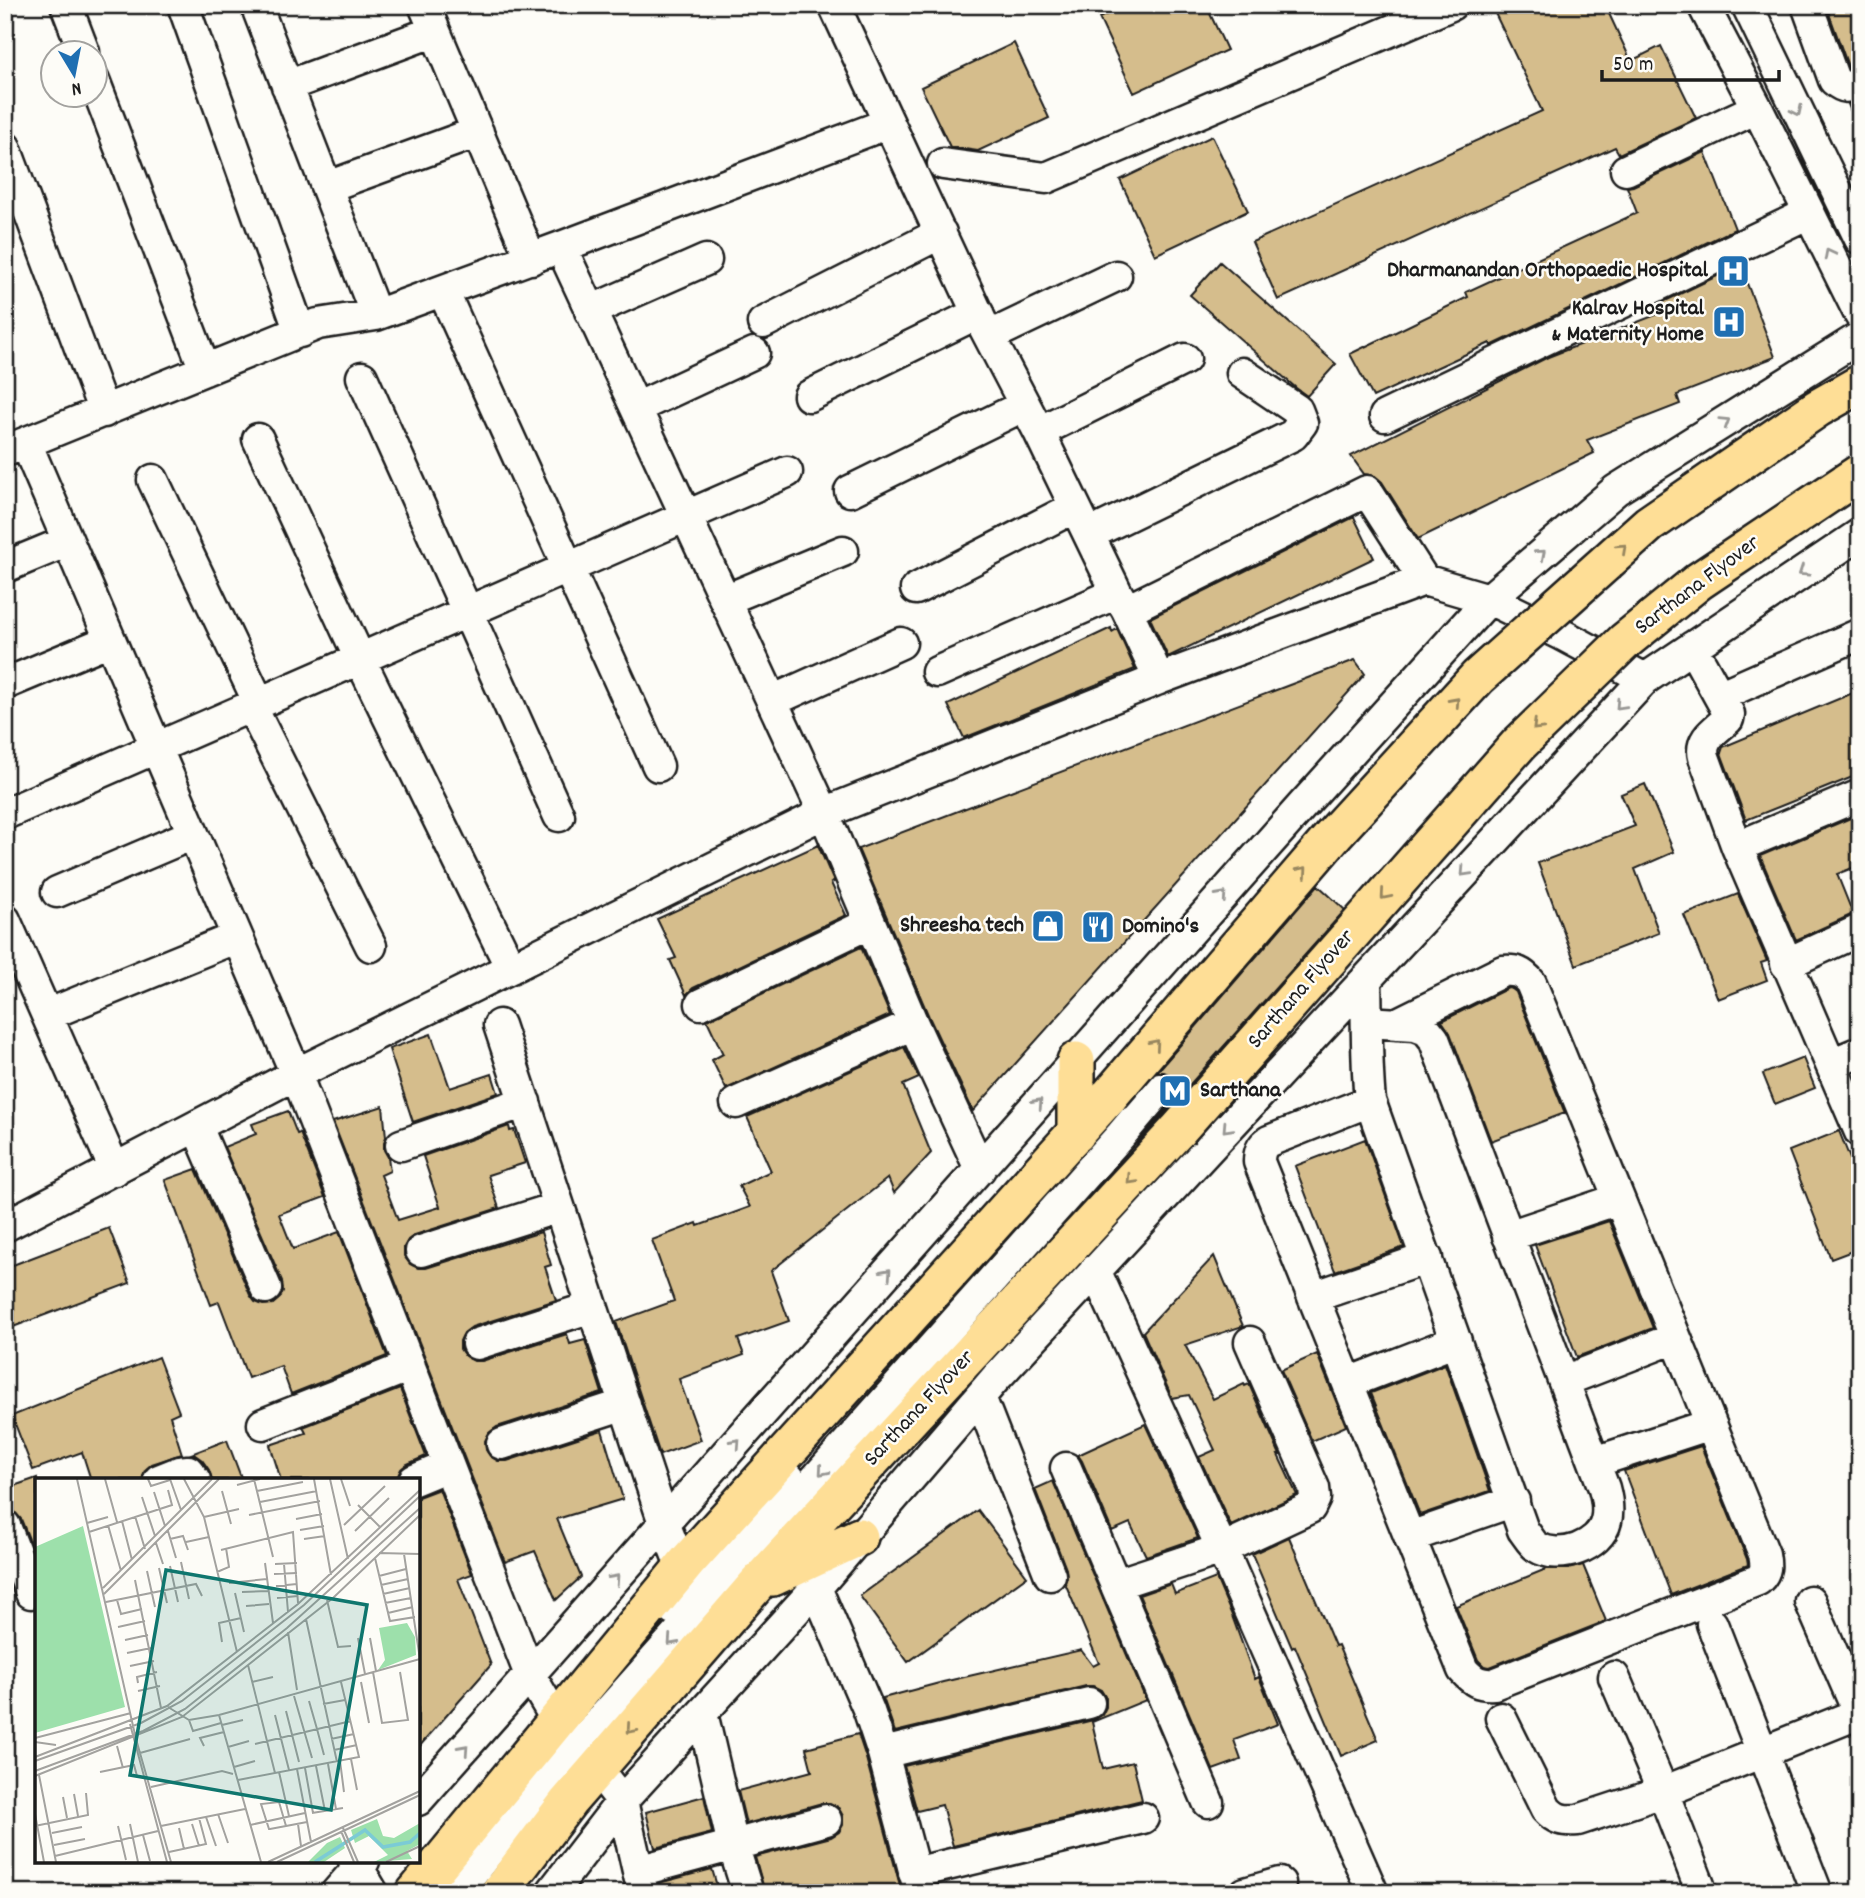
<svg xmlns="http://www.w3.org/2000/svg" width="1865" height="1898" font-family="Dekko,sans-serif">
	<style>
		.building { fill: #d5bd8c; stroke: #1c1c1c; stroke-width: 2 }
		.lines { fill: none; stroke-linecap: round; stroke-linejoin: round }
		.minor-casing { stroke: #1c1c1c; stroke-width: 35 }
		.major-casing { stroke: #1c1c1c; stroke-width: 42 }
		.minor { stroke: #fdfcf7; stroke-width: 30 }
		.major { stroke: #fede96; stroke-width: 37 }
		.major-bridge-casing { stroke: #1c1c1c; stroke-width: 42; stroke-linecap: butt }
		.major-bridge { stroke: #fede96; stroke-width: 37 }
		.oneway { stroke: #989794 }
		.oneway2 { stroke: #98875f }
		.labels { text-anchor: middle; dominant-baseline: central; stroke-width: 5; stroke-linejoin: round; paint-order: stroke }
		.poi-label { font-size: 23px; font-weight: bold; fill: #1c1c1c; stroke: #fdfcf7; text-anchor: end }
		.street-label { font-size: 23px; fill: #1c1c1c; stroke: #fdfcf7 }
		.inset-river { fill: none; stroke: #7bcbd5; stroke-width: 3.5 }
		.inset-road { fill: none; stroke: #a3a29f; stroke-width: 2 }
		.view { fill: #0f766e; fill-opacity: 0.15; stroke: #0f766e; stroke-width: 3.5 }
		.inset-edge { fill: none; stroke: #1c1c1c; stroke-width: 3.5 }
	</style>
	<rect width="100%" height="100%" fill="#fdfcf7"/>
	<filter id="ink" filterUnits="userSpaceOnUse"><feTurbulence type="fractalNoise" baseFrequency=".0143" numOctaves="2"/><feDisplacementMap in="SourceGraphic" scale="14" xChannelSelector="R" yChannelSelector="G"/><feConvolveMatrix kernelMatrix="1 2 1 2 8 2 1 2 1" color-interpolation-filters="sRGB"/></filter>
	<g filter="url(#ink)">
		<path class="building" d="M1127,5H1206L1227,50L1134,93L1099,18Z
			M1491,5H1605L1631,61L1661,46L1696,118L1619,154L1615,147L1278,300L1252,242L1542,111Z
			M1826,5H1854L1860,20V66L1849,69Z
			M1014,43L1049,118L978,151L950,147L921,87Z
			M1860,102V129H1858L1848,104Z
			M1212,136L1248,211L1155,255L1120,180Z
			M1705,152L1735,229L1491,346L1490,343L1373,397L1350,354L1468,297L1466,292L1637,213L1627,187L1633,186Z
			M1220,262L1336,364L1307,396L1296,388L1190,295Z
			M1740,265L1775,357L1677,395L1680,404L1587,440L1594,453L1418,539L1382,482L1375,476L1364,474L1351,456L1548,357L1666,311L1663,302Z
			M1354,517L1374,558L1168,657L1150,618Z
			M1111,628L1112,632L1117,629L1135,669L964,738L948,705Z
			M1355,660L1365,674L973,1111L929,1017L858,849Z
			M1860,690V774L1746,820L1721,753L1723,747Z
			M1645,784L1674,852L1635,869L1659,933L1576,965L1538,863L1635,826L1621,794Z
			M1860,814V865L1837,874L1853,914L1796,940L1760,856Z
			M818,845L834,882L831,883L846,915L693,988L686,995L670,960L676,958L657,919Z
			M1318,885L1345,910L1136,1145L1173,1100L1177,1093V1084L1172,1076L1164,1072H1157Z
			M1738,894L1767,961L1761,963L1767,980L1718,999L1684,915Z
			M861,947L890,1015L726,1089L712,1060L723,1054L707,1020Z
			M1508,988L1512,989L1516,992L1565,1113L1491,1141L1450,1033L1442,1021Z
			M431,1034L450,1088L492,1074L498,1093L413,1122L389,1049Z
			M904,1047L919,1078L903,1085L931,1153L894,1193L888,1178L771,1271L789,1321L738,1339L744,1355L679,1379L701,1440L660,1455L616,1322L674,1301L652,1240L697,1223L698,1226L750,1207L739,1186L771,1171L747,1117Z
			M1803,1058L1815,1088L1775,1104L1763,1074Z
			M383,1106L386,1137L384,1142V1150L388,1157L390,1171L381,1175L398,1220L440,1207L423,1156L509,1126L510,1131L514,1130L525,1163L488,1175L499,1208L415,1235L408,1240L404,1247V1256L410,1264L418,1268H426L541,1232L551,1265L545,1267L556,1300L472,1327L464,1333L460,1341V1349L465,1356L474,1361H482L567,1334L570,1344L585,1340L602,1393L497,1427L489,1433L485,1441L486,1450L490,1456L498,1461H507L602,1430L623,1499L557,1519L581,1577L556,1600L535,1551L505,1562L333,1122Z
			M288,1111L297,1134L300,1133L325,1197L279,1214L293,1249L339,1232L387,1356L291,1394L281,1366L248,1378L219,1302L211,1305L165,1180L196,1169L250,1295L255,1302L263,1305L273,1304L280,1298L283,1291L282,1281L224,1147L256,1134L252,1124Z
			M1839,1131L1860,1184V1248L1831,1259L1789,1151Z
			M1365,1139L1404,1247L1335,1271L1295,1166Z
			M1609,1221L1653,1328L1577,1357L1535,1245Z
			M109,1228L130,1283L5,1330V1268Z
			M1214,1256L1243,1326L1185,1345L1213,1399L1244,1384L1245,1386L1249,1384L1280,1455H1278L1297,1495L1231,1526L1199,1457L1215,1450L1189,1395L1172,1398L1143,1332Z
			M1317,1354L1346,1426L1312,1441L1281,1370Z
			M158,1357L179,1412L170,1416L182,1454L152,1464L145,1470L142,1480H91L82,1452L33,1470L12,1416Z
			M1445,1364L1490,1491L1420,1515L1371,1393Z
			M400,1389L426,1456L407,1464L401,1469L397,1480H281L270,1445L306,1433L303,1427Z
			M1145,1424L1198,1538L1146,1556L1130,1523L1112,1531L1082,1461L1078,1455Z
			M227,1440L242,1480H212L209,1470L202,1460L195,1455L191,1454Z
			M1701,1446L1747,1559L1748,1565L1671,1595L1624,1471Z
			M37,1478V1559L21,1519L15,1512L5,1509V1489Z
			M1053,1481L1146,1700L1092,1722L1103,1769L1133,1762L1142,1800L953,1846L942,1805L917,1811L904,1766L1093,1720L1102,1715L1106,1707V1698L1101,1690L1093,1686H1086L895,1732L883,1698L943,1682L1081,1650L1093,1666L1099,1663L1065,1583L1067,1577L1066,1569L1035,1489Z
			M439,1489L472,1574L458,1579L491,1665L418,1748V1497Z
			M978,1510L1027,1576L908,1662L860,1596Z
			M1289,1537L1335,1646L1338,1645L1378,1740L1341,1756L1295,1646L1292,1648L1252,1554Z
			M1583,1565L1606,1621L1490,1667L1484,1666L1478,1660L1456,1606L1546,1569H1568Z
			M1216,1578L1231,1613L1255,1679L1259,1677L1278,1724L1234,1740L1241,1760L1213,1770L1139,1595L1171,1584L1175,1594Z
			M858,1734L866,1758L902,1893H765L755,1857L831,1837L839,1832L843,1825V1816L838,1807L830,1803H822L746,1824L738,1791L812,1771L806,1748Z
			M704,1796L712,1833L655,1848L646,1812Z
			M712,1869L719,1893H660L659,1883Z"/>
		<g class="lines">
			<defs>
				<path id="minor" d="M66,5L84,52
					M183,5L300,332
					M256,5L376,315
					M424,5L531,259
					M834,5L983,325L1039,432L1117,593L1127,610L1159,679
					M1703,5L1757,108L1860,315
					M1747,5L1860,239
					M1807,5L1834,80C1844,89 1848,88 1860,83
					M94,80L205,370
					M287,86L435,31
					M5,147L104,412
					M943,164L1046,178L1451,5
					M1626,170L1757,108
					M327,187L478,132
					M561,247L824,813L913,1024L980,1169
					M443,291L658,766
					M590,311L706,260
					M763,323L941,233
					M990,336L1116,276
					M362,377L559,816
					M809,396L978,313
					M636,408L754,353
					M1385,416L1809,213
					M1039,432L1185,359
					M258,439L360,659L511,968
					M26,443L296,1074L530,1675L557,1721
					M5,451L318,324L376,315L561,247L889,123
					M153,480L259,703
					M850,491L1025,405
					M1090,534L1293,435L1302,423L1297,410L1242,373
					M5,567L68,541
					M916,589L1075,507
					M725,600L843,551
					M1127,610L1367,491L1424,580
					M1692,647L1729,714L1728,719C1716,730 1699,739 1704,757L1737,847L1860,1132
					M937,672L1117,593
					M5,684L110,640
					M1719,696L1860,634
					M772,701L901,643
					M251,706L371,946
					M5,814L787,472
					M1737,847L1860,795
					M57,892L193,834
					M5,920L115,1170
					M1786,964L1860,930
					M1366,979C1367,1020 1366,1061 1370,1101L1523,1530C1527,1535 1532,1544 1537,1547C1559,1561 1600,1547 1606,1521C1609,1510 1607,1499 1604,1488L1434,1039L1426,1029L1415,1025L1367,1022
					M701,1004L870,923
					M47,1015L237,937
					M499,1025L664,1523L682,1568
					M1831,1064L1860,1052
					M1370,1101L1269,1141C1261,1146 1259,1152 1259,1162L1463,1670C1473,1681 1479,1685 1494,1684L1758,1580C1767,1572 1766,1565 1764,1554L1531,983C1522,972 1516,970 1503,971L1396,1024
					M736,1103L913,1024
					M197,1127L266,1288
					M401,1145L525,1102
					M5,1226L296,1074L824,813L1159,679L1424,580L1489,599L1563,635L1645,679
					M1508,1236L1619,1199
					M421,1251L559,1207
					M1095,1270L1222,1549L1373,1893
					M1313,1297L1427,1258
					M477,1344L592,1307
					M1564,1381L1675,1338
					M1348,1383L1456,1341
					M980,1397L1050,1575
					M263,1424L410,1366
					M502,1444L625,1404
					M1595,1462L1711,1424
					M1066,1468L1208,1802
					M159,1480L179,1472L188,1471L195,1480
					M414,1480L448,1466
					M5,1526L31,1593
					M1410,1537L1514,1501
					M1116,1584L1222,1549L1310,1508L1315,1498L1314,1488L1250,1342
					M816,1588L869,1711L883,1753L920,1893
					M1810,1601L1860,1716
					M673,1609L789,1478
					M1712,1624L1817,1893
					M1614,1677L1663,1792L1702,1893
					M702,1713L733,1845L748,1893
					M1501,1718L1546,1809C1556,1820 1563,1821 1578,1820L1663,1792L1860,1713
					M883,1753L1089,1703
					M597,1769L622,1801L643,1893
					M418,1800L1301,807L1489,599L1616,490L1860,337
					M354,1861L373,1893
					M638,1871L826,1820
					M914,1873L1143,1818
					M336,1893L364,1861
					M456,1893L535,1794L1121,1135L1160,1089
					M551,1893L622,1801L816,1588L995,1379L1645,679L1860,534
					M1245,1893L1280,1883"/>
				<path id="major" d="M1076,1134V1061
					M773,1577L859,1537
					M415,1893L688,1561L1110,1095
					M499,1893L568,1802L756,1585L1178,1130"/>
			</defs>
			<use href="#minor" class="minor-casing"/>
			<use href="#major" class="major-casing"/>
			<use href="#minor" class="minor"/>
			<use href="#major" class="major"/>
			<defs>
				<path id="major-bridge" d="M1110,1095L1336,832L1478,677L1649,524L1818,408L1860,384
					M1178,1130L1519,744L1625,641L1699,581L1860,473"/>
			</defs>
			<use href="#major-bridge" class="major-bridge-casing"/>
			<use href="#major-bridge" class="major-bridge"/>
		</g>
		<defs><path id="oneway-chevron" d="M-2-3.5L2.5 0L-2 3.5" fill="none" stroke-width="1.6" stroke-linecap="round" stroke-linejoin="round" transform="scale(1.75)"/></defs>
		<g class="oneway">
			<use href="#oneway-chevron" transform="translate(1797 111) rotate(64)"/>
			<use href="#oneway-chevron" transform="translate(1829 254) rotate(-117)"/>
			<use href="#oneway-chevron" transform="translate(1725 422) rotate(-32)"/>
			<use href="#oneway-chevron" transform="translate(1541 554) rotate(-41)"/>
			<use href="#oneway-chevron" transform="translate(1803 572) rotate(146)"/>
			<use href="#oneway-chevron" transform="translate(1620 705) rotate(133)"/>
			<use href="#oneway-chevron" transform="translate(1465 872) rotate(133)"/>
			<use href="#oneway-chevron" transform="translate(1222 896) rotate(-48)"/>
			<use href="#oneway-chevron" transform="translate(1038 1103) rotate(-48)"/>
			<use href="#oneway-chevron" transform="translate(1227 1128) rotate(133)"/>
			<use href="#oneway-chevron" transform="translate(887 1273) rotate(-48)"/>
			<use href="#oneway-chevron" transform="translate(736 1443) rotate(-48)"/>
			<use href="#oneway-chevron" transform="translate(823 1471) rotate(131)"/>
			<use href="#oneway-chevron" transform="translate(615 1579) rotate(-48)"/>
			<use href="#oneway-chevron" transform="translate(672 1641) rotate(132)"/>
			<use href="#oneway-chevron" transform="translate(464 1749) rotate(-48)"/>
		</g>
		<g class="oneway2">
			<use href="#oneway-chevron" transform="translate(1622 548) rotate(-42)"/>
			<use href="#oneway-chevron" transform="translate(1455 702) rotate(-48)"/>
			<use href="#oneway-chevron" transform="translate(1537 726) rotate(136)"/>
			<use href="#oneway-chevron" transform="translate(1303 871) rotate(-49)"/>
			<use href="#oneway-chevron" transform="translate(1385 895) rotate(131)"/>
			<use href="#oneway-chevron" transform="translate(1155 1044) rotate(-49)"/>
			<use href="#oneway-chevron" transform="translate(1131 1180) rotate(133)"/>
			<use href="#oneway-chevron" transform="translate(631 1729) rotate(131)"/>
		</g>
	</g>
	<defs>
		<symbol id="hospital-square" viewBox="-11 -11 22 22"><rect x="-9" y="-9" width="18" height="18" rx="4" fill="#1f6fb2" stroke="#fdfcf7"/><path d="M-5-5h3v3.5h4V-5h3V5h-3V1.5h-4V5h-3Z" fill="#fff"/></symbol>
		<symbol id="shop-square" viewBox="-11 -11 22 22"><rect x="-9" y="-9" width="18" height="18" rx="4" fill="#1f6fb2" stroke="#fdfcf7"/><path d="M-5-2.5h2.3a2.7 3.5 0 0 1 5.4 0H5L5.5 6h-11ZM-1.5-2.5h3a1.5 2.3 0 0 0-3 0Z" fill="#fff"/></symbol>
		<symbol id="restaurant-square" viewBox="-11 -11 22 22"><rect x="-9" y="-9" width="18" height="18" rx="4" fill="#1f6fb2" stroke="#fdfcf7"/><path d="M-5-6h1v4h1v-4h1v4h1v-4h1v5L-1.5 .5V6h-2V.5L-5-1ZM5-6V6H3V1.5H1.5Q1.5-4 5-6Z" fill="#fff"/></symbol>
		<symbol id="metro-square" viewBox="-11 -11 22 22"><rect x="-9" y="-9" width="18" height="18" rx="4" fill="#1f6fb2" stroke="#fdfcf7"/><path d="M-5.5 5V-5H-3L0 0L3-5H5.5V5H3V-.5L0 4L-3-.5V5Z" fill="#fff"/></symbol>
	</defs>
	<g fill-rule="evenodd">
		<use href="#hospital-square" x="1714" y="252" width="38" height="38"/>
		<use href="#hospital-square" x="1710" y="303" width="38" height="38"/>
		<use href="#shop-square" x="1029" y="907" width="38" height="38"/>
		<use href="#restaurant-square" x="1079" y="908" width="38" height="38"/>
		<use href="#metro-square" x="1156" y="1072" width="38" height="38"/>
	</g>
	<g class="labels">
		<g class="poi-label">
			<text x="1708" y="271">Dharmanandan Orthopaedic Hospital</text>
			<text x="1704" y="309">Kalrav Hospital<tspan x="1704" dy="26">&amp; Maternity Home</tspan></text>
			<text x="1024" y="926">Shreesha tech</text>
			<text x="1122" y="927" text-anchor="start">Domino's</text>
			<text x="1200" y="1091" text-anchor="start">Sarthana</text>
		</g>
		<g class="street-label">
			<text transform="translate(1698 586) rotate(-37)">Sarthana Flyover</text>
			<text transform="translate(1302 990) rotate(-49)">Sarthana Flyover</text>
			<text transform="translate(920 1409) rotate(-47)">Sarthana Flyover</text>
		</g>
	</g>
	<g transform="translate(35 1478)">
		<rect width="385" height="385" fill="#fdfcf7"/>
		<path d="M48,48L90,229L0,255V69ZM372,145L380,159L381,177L343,192L350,182L344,150ZM342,341L348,358L359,360L385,345V366L372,373L377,381L339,384L353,377L334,358L320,365L316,352ZM305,359L310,370L289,384H273L292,365Z" fill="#9de0ab"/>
		<path class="inset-river" d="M280,384L330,352L348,369L375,364L385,355"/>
		<path class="inset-road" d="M42,1L101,261L136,384M70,1L82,44M113,1L116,8L135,2M135,1L146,32M149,1L169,39L202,174M219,1L238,79M279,1L296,97M295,1L313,81M306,1L315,28M202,7L225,1M187,13L196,46M222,13L268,4M119,14L130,48M107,19L120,58M225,24L282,13M323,27L345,49M214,37L285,23M100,38L110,71M169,39L204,31M261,41L287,36M87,43L97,82M52,45L73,39M73,47L86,93M309,47L350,8M265,52L289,48M133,53L141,80M320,53L354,20M54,54L137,27L133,12M135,61L148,58L153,72M269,61L290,58M151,64L174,59M121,65L128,86M186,72L258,54L263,125M344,75L385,76M340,80L355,143L380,139M146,84L154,121M230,85L238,145M240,86L262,85M249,86L253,134M135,88L143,124M124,90L132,125M112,93L120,129M182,94L194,89L191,70M239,96L262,95M344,98L371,91M100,102L126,230M194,105L232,101M346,107L373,101M241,108L262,106M68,110L177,1M207,114L233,113M200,115L209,154M69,116L184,1M348,116L375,110M242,120L263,118M82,122L86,136L107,131M292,122L303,169L316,168M71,124L161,106L167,118M350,125L376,120M211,128L234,126M353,135L378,129M271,141L302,284M83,149L110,143M253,154L262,212M323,160L330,196M335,160L341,193M90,162L113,157M187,164L184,145L206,140M92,175L116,170M213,187L240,295M95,188L119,183M338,194L347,245L373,242L365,194M217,204L238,199M326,204L334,245M103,205L102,199L122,194M103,213L125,208M259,218L277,280M274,223L282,251M288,226L310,222M133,229L154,242L184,237L385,181L369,76M251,233L264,284M184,237L226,384M240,237L254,292M154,242L158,253L186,245M95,246L132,384M187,247L208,242M282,251L289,277M0,260L96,235M296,261L319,256M0,264L21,267M220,266L316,243M82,268L88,290M169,268L165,260L189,254M193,269L214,263M299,272L322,267M105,275L155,261M0,279L132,228L263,126L385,12M316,281L322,312M0,283L106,245L147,223L269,127L385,18M305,283L309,314M293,286L301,331M281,288L290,333M199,289L220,283M270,290L278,335M262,291L276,364M0,293L108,253L150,231L252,150L385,30M65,294L99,287L102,298M244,294L254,338M4,297L21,384M0,298L147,239L298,120L385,37M203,302L324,279L306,204M116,309L187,293L198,296M39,316L43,338M28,319L32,340M277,335L308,330M0,336L9,384M183,336L193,365M171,339L181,368M95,346L103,384M157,346L164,368M263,346L266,368M215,347L270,335M0,348L53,337L51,315M83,348L91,382M126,348L210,331M251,348L244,324L226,326L234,351H235L251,348L272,344M144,350L149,371M308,350L323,384M306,353L319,384M17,355L47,349M108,357L115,383M19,367L50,361M134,374L171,366L164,340M20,378L123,353M233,384L385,313M242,384L385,317M351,384L385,368"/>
		<path class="view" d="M131,92L332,127L296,332L95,297Z"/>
		<rect width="385" height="385" class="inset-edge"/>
	</g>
	<rect width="1865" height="1898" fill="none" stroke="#fdfcf7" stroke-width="28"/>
	<rect x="14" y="14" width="1837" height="1870" fill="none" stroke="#1c1c1c" stroke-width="2.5" filter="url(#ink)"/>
	<g transform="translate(74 74) rotate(170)"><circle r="33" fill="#fdfcf7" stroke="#a3a29f" stroke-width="2"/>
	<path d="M0-5L12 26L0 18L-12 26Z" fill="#1f6fb2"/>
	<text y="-10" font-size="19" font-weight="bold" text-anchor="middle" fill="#1c1c1c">N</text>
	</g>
	<path d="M1602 70v10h177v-10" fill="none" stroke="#1c1c1c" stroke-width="3.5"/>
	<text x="1613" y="70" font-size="21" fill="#1c1c1c" stroke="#fdfcf7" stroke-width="5" paint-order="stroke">50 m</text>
</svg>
